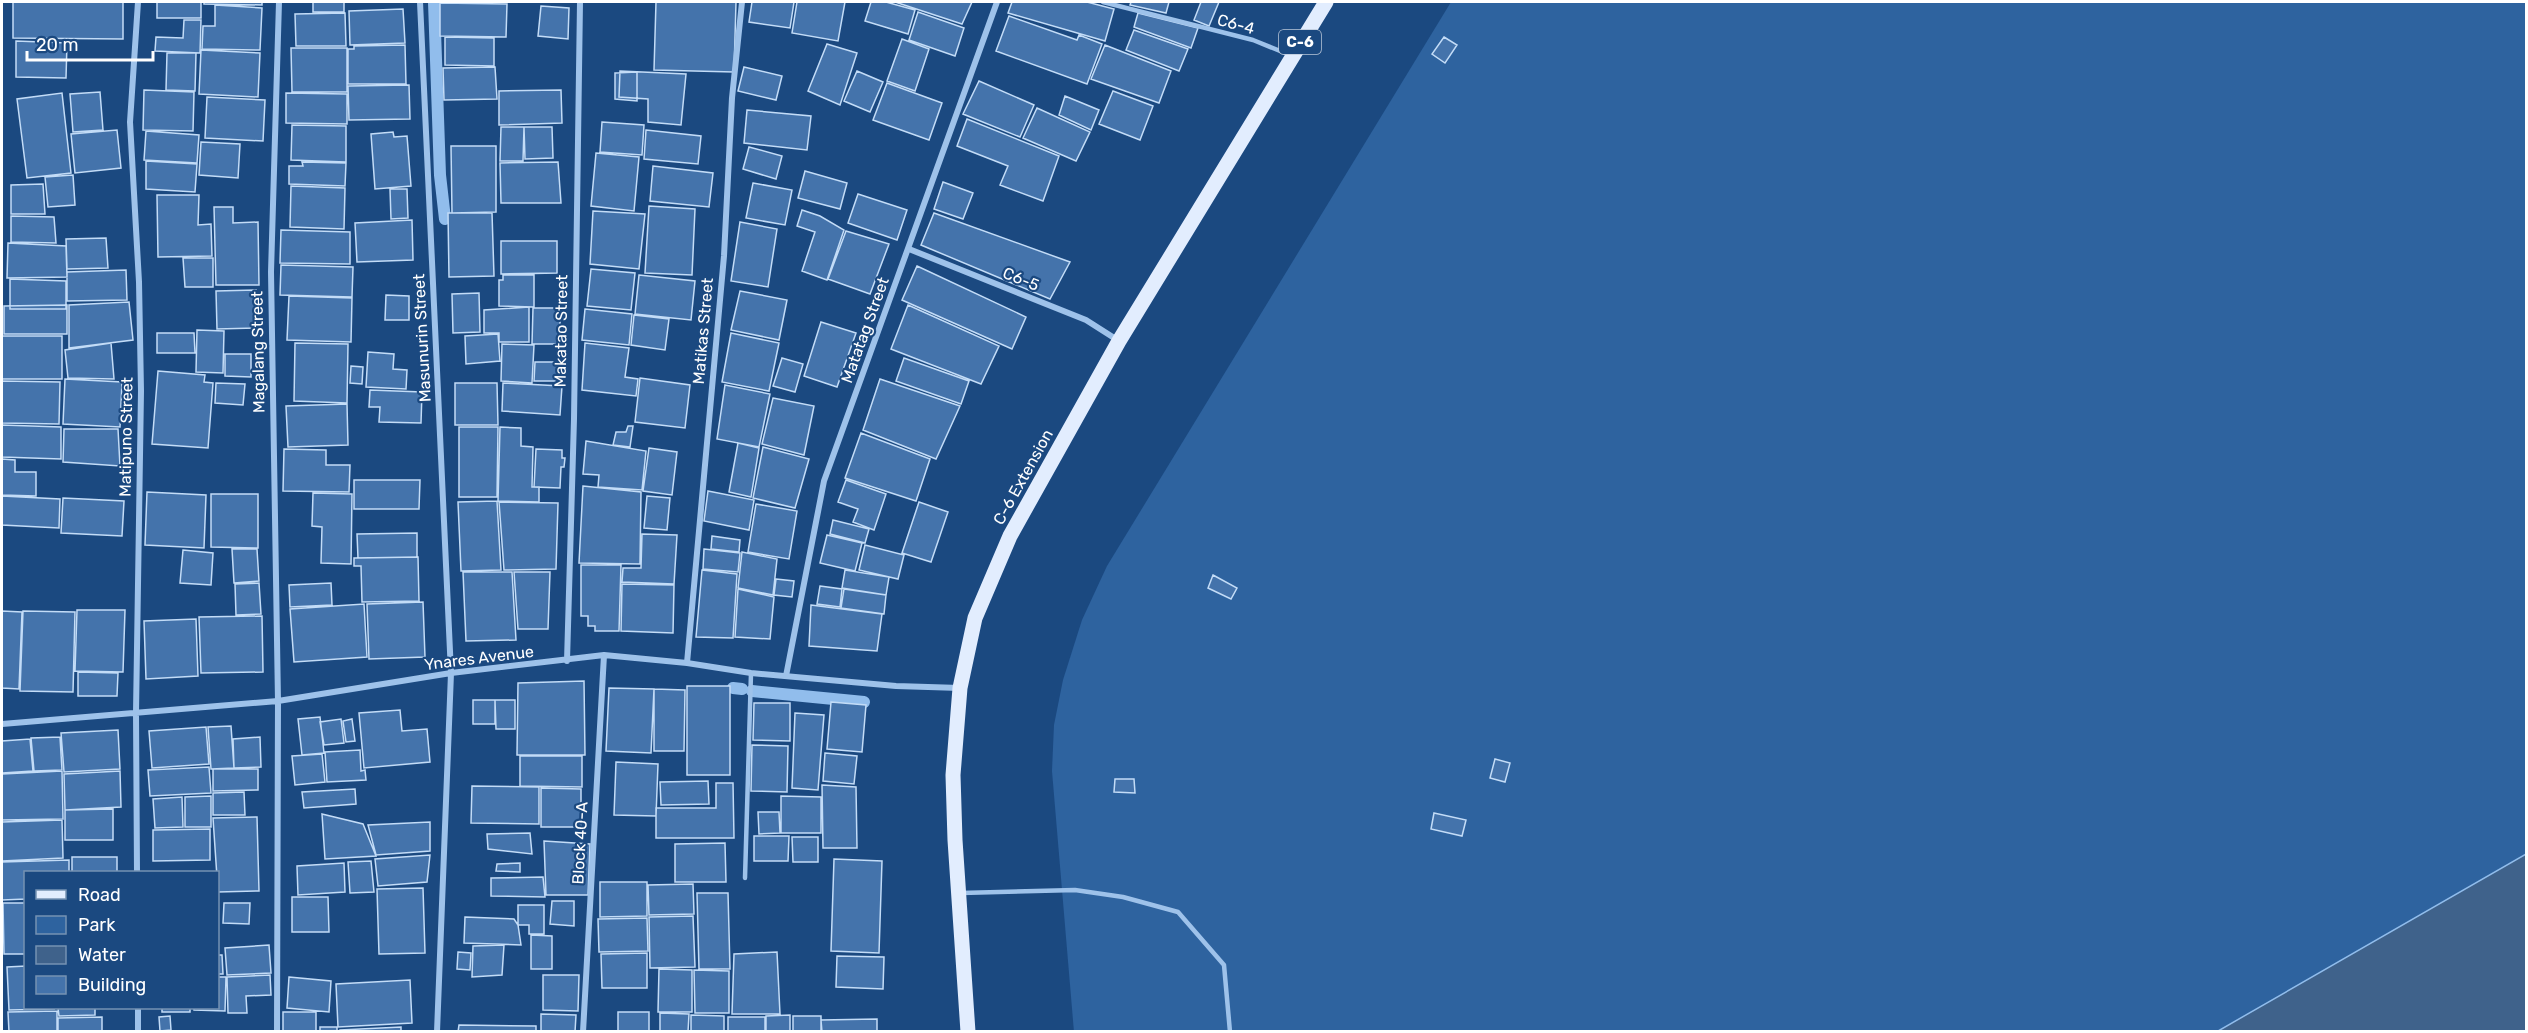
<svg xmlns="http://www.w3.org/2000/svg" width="2528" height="1033" font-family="Rubik,sans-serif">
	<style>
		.green { fill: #2e639f }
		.water { fill: #3f628b; stroke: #91bdec; stroke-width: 1.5 }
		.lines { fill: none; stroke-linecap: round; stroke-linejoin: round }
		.stream { stroke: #91bdec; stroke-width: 12 }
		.building { fill: #4473ab; stroke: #c3dcf7; stroke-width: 1.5 }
		.service { stroke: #9ec2ea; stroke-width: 4.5 }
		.minor { stroke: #9ec2ea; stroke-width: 6 }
		.primary { stroke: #e2edfe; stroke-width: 15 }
		.labels { text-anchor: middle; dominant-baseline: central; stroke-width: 4.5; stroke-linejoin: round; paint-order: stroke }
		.shield { fill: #1b4980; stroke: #bbc8d9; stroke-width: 1.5 }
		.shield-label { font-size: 15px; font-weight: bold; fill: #fff }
		.street-label { font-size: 16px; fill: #fff; stroke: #1b4980 }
	</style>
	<rect width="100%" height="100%" fill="#1b4980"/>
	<path class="green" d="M1451,2H2526V854L2218,1031L1074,1032L1052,771L1054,725L1063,680L1082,620L1107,566Z"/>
	<path class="water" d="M2526,854V1031H2218Z"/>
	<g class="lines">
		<path class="stream" d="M434,2L440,175L445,219
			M733,688L742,689
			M752,691L864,702"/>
	</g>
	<path class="building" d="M13,2H123V39L13,38Z
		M157,2H201V18H157Z
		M204,2H262V5L204,4Z
		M313,2H344V12H313Z
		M656,2H736L734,72L654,70Z
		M752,2H794L790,28L749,22Z
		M797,2H845L838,41L792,33Z
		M871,2H886L915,10L908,34L865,21Z
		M895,2H972L962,24Z
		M1012,2H1087L1114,9L1105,41L1008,13Z
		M1131,2H1169L1166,13L1130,5Z
		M1201,2H1219L1209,26L1194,20Z
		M440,3L507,4L506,37L440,36Z
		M215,5L262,8L260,50L202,49L203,26H215Z
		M541,6L569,8L568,39L538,36Z
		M403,9L405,43L350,45L349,11Z
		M918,12L964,28L955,56L909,40Z
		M345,13L346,46H296L295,14Z
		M1138,13L1198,28L1191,48L1134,27Z
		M1009,16L1077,40L1079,35L1102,44L1087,84L996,51Z
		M184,20H201L200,53L155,51L156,37L183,38Z
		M1134,30L1188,49L1179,71L1126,50Z
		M445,37L494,38V66L445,65Z
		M1444,37L1457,45L1445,63L1432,54Z
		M902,39L929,49L915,91L887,81Z
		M16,41L67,43L66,78L16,77Z
		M827,44L857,53L840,105L808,91Z
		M405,45L406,84H348V49H354V46Z
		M1105,45L1171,71L1159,103L1091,79Z
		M291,48H347V92H292Z
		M201,50L260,53L258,97L199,94Z
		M167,53H196L195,91L166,90Z
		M495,67L497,99L444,100L443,68Z
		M744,67L782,76L776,100L738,91Z
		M620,71L686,74L681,125L648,122V99L619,97Z
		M857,71L883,82L870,112L844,101Z
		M637,72V101L615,99V73Z
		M979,81L1034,105L1020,137L963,114Z
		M887,83L942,103L929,140L873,120Z
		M409,85L410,119L349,120L348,86Z
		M144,90L194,92L193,131L143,130Z
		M561,90L562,123L499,125V91Z
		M1113,91L1153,106L1140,140L1099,124Z
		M100,92L103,130L73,132L70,94Z
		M62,93L71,173L27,178L17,99Z
		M286,93L347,94V124L286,123Z
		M1065,96L1099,110L1091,130L1059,115Z
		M207,97L265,100L263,141L205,138Z
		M1037,108L1090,132L1076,161L1023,138Z
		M747,110L811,116L807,150L744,143Z
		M967,119L1059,156L1043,201L1000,185L1008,166L957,146Z
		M602,122L644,125L642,155L600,152Z
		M292,125L346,126V162L291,160Z
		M501,127H524L523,161H500Z
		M524,127H552L553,158L525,159Z
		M117,130L121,168L75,173L71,134Z
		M646,130L701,136L698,164L644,159Z
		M146,131L199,135L197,163L144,160Z
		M393,132L394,137L407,136L411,186L375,189L371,134Z
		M201,142L240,144L238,178L199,175Z
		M451,146H496V212L452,213Z
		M749,147L782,156L776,179L743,169Z
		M596,153L639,157L634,211L591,206Z
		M146,161L197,164L195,192L146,189Z
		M302,162L346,163L345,186L289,184V166H303Z
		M558,162L561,203H501L500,163Z
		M653,166L713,173L709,207L650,201Z
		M805,171L847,183L840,209L798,198Z
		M73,175L75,205L48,207L45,177Z
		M943,182L973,193L963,219L934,209Z
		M753,183L792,190L785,225L746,218Z
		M43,184L45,214H11V185Z
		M291,186L345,188L344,229L290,227Z
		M390,189H407L408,218L391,219Z
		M858,194L907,210L897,240L848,223Z
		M157,195H199L198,225L211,224L212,256L158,257Z
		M649,206L695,209L692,275L645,273Z
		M214,207H233V223L258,222L259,285H216Z
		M802,210L820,216L844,230L827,280L802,271L815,232L797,226Z
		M593,211L645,214L639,269L590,264Z
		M448,213H492L494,276L449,277Z
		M934,213L1070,262L1050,299L921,245Z
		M11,216L54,217L56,243L11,242Z
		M412,220L413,260L357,262L355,223Z
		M740,222L777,229L768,287L731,281Z
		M281,230L350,232V264L280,263Z
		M846,231L889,244L870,294L828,279Z
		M106,238L108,268L67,269L66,239Z
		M501,241H557V273L501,274Z
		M8,243L66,246L67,277L7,278Z
		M183,258H213V287H185Z
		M281,265L353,267L352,297L280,295Z
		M917,266L1026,317L1012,349L902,300Z
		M591,269L635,273L631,310L587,306Z
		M126,270L127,300L67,301V272Z
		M503,275H534V307L499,306V280H503Z
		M639,275L695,281L691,320L635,314Z
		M10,279L66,281V309H10Z
		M256,290L257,328L217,329L216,291Z
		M740,291L787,300L779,340L731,330Z
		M479,293L480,332L453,333L452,294Z
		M386,295L409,296V320H385Z
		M289,296L352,298L351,342L287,340Z
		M129,302L133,340L69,348V305Z
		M67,305V334H4V306Z
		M908,305L999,346L981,384L891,349Z
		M529,307V342H499V333H484V310Z
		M533,308H560V344H532Z
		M585,309L632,314L629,345L582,340Z
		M634,315L669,319L665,350L631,345Z
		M821,322L856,333L837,387L804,376Z
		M197,330L224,331L223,373L196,372Z
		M157,333H194L195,353H157Z
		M731,333L779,343L769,391L722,382Z
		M498,334L500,361L466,364L465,336Z
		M2,336H62V379H2Z
		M111,343L114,379L68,378L65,350Z
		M295,343L348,344L347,403L294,401Z
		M585,343L629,348L625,377L638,379L636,396L582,390Z
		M502,344L534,345L532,383L501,381Z
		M368,352L394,354L393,369L407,370L406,389L366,387Z
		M225,354H251V377L225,376Z
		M782,358L803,364L795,392L773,386Z
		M904,358L969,381L961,404L896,381Z
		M535,362H557V381H534Z
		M351,366L363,367L362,384L350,383Z
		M158,371L205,375L204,382L213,383L208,448L152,444Z
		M640,378L690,385L685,428L635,422Z
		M65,379L122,382L120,427L63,424Z
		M880,379L960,406L936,459L863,430Z
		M2,381L60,382L59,424L2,423Z
		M216,383L245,384L243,405L215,403Z
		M455,383H497L498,425H455Z
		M503,383L562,386L560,415L502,411Z
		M725,385L770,394L759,447L717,439Z
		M370,390L422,392L421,423L379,422L380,407H369Z
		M773,398L814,406L804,455L762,444Z
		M347,404L348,445L288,447L286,406Z
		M2,425L61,427V459L2,457Z
		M628,426H633L630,447L613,445L616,432H626Z
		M459,427H498L497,497H459Z
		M500,427L521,428V446L533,447L532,487H539V502L498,501Z
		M64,429H118L120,466L63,462Z
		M861,433L930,459L916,501L845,478Z
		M586,441L646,451L642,490L598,487L599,475L583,474Z
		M738,443L759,448L751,497L729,492Z
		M763,447L809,459L795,508L753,498Z
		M649,448L677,452L672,495L643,491Z
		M284,449L326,450V465H350L349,492L283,491Z
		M536,449L562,450V458H565L564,467H561L560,488L534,487Z
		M2,459L15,460V472H36V496L2,495Z
		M354,480H420L419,509H354Z
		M846,480L886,494L874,530L853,522L858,509L838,502Z
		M583,486L641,492L640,564L579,563Z
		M708,491L754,500L749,530L704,521Z
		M147,492L206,495L204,548L145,545Z
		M313,493L352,494L351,564L321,563L322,527L312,526Z
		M211,494H258V548L211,547Z
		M2,496L60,499L59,528L2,525Z
		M647,496L670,498L667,530L644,528Z
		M63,498L124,501L122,536L61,533Z
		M497,501L501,570L461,571L458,502Z
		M499,502L558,503L556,569L504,570Z
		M919,502L948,512L931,562L902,553Z
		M756,504L797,511L789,559L748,552Z
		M833,520L869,529L865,543L830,534Z
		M417,533V557L358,558L357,534Z
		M642,534L677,535L674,584L622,582L623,568H641Z
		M827,535L862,543L855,571L820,563Z
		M712,536L740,540L739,552L711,549Z
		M865,545L904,555L898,579L859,570Z
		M232,549H257L259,581L234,583Z
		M704,549L740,553L738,572L703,569Z
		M183,550L213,553L211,585L180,583Z
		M742,552L777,559L773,595L738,588Z
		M418,557L419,601L362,602L361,566H354V558Z
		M581,565H621L619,631H595V626H588V616H581Z
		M702,570L737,574L733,638L696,637Z
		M845,570L889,577L886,595L842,588Z
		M463,572H512L516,640L466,641Z
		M514,572H550L548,629H518Z
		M1213,575L1237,588L1231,599L1208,588Z
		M776,579L794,581L792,597L774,595Z
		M259,583L261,614L236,615L235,584Z
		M331,583L332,605L290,607L289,585Z
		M622,584L674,585L673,633L621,631Z
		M820,586L842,589L840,607L817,604Z
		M738,589L774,597L770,639L735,637Z
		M844,589L886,595L884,614L841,608Z
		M423,602L425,657L369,659L367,604Z
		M364,604L367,657L294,662L290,609Z
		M811,605L882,614L877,651L809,646Z
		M77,610H125L123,672L75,671Z
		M2,611L22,612L19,689L2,688Z
		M23,611L75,612L73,692L20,691Z
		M262,616L263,672L201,673L199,617Z
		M196,619L198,676L146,679L144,621Z
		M78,672L118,673L117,696H78Z
		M584,681L585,755H517L518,683Z
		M687,686H730V775H687Z
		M609,688L654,689L651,753L606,751Z
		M654,689L685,690L684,751H654Z
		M473,700H495V724H473Z
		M495,700H515V729H496Z
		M831,702L866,705L862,752L827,749Z
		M754,703H790V741L753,740Z
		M400,710L402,731L427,729L430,762L364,768L359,713Z
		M795,713L824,715L818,790L792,788Z
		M320,717L324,753L302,755L298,719Z
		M341,719L344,743L324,745L320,722Z
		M352,719L355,741L346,742L343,721Z
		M231,726L234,768L211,769L208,727Z
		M206,727L209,764L152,768L149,731Z
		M118,730L120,769L64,772L61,733Z
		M60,737L62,770L34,771L31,738Z
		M260,737L261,767L234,768L233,739Z
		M30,739L33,771L2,773V741Z
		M752,745L788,746L787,792L751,791Z
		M360,750L361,771L365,770L366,780L327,782L325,752Z
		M825,753L857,756L854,784L823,781Z
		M322,754L325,782L295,785L292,756Z
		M520,756H582V787L520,786Z
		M1495,759L1510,763L1505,782L1490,778Z
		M616,762L658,764L656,816L614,815Z
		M209,767L211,793L150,796L148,770Z
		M213,769H258V790L213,791Z
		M62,771L63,819L2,820V774Z
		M120,771L121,807L65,810L64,774Z
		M1115,779H1134L1135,793L1114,792Z
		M708,781L709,804L661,805L660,782Z
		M716,783H733L734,838H656V808H716Z
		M822,785L856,787L857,848H823Z
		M472,786L539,787V824L471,823Z
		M541,788L581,789V827H541Z
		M355,789L356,804L304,808L302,792Z
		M244,792L245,815H213V793Z
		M211,796V827H185V797Z
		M781,796L821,797V833H781Z
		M182,797L183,827L155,828L153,799Z
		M113,809V840H65V810Z
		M758,812H779L780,833L759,834Z
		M1434,813L1466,820L1462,836L1431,829Z
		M322,814L363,824L376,856L325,859Z
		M257,817L259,891L218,892L213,818Z
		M62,820L63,858L2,861V822Z
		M430,822V851L376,855L368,825Z
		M210,829V860L153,861V830Z
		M530,833L532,854L488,849L487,834Z
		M754,836H789L788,861H754Z
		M792,837H818V862H793Z
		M544,841L590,844L588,895H546Z
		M725,843L726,882H675V844Z
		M430,855L427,882L378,886L375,859Z
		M72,857H117V872H72Z
		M834,859L882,861L879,953L831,951Z
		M69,860V872H26V899L2,900V862Z
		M371,861L374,892L350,893L348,862Z
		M344,863L345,892L298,895L297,866Z
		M520,863V872L496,871L497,864Z
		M543,877L545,897L491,896V878Z
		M600,882H647V916L600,917Z
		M693,884L694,914L649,915L648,885Z
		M423,888L425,953L379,954L377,889Z
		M697,893H728L730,969H699Z
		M292,897H328L329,932H292Z
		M552,901H574V926L550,924Z
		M3,903H26V954H4Z
		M224,903H250L249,924L223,923Z
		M518,905H544V934H529V925H518Z
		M693,916L695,967L650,968L649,917Z
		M465,917L514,919L518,925L521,945L464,943Z
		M647,918L648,951L599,952L598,919Z
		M531,935L552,936V969H531Z
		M269,945L271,973L227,975L225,948Z
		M504,945L502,975L472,977L473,946Z
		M458,952L471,953L470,970L457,969Z
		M777,952L780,1014H732L734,954Z
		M647,953V988H602L601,954Z
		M218,955H222L223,974H218Z
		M837,956L884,957L883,989L836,987Z
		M26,966V1008L55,1009L9,1010L7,967Z
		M659,969L692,970V1012H658Z
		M694,970L729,971V1013H695Z
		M270,975L271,995L246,996L247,1013H228L227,977Z
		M543,975H579L578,1011L543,1010Z
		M218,977H226L225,1011L194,1010V1008H218Z
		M289,977L331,981L329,1012L287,1008Z
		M410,980L412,1023L338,1027L336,984Z
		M58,1008H95V1015L59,1016Z
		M162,1008H190V1012H162Z
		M57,1011V1032H9L8,1012Z
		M283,1012H316V1032H283Z
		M618,1012H649V1032H618Z
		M660,1013L689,1014L688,1032H660Z
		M541,1014L576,1015L575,1032H541Z
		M691,1015L724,1016V1032H691Z
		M790,1015V1032H766V1016Z
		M170,1016L171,1030L160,1031L159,1017Z
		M793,1016H821V1032H793Z
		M102,1017V1032H58V1018Z
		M728,1017H765V1032H728Z
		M877,1019V1032H822L821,1020Z
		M459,1025L536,1026V1032H458Z
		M320,1027H337V1032H320Z
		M401,1027V1032H340V1030Z"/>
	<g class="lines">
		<path class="service" d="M1103,2L1253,40L1290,55
			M745,878L751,673
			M961,893L1075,890L1123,897L1178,912L1224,965L1230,1032"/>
		<path class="minor" d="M420,2L451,673L437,1032
			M909,249L1086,320L1119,341
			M567,661L574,419L580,2
			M687,663L724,256L732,98L742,2
			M786,676L824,481L997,2
			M2,724L278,701L451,673L604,655L687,663L751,673L896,686L960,688
			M137,872L136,713L141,391L139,282L130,122L138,2
			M138,1008V1032
			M277,1032L278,701L271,272L279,2
			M583,1032L604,655"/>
		<path class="primary" d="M968,1032L955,840L953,775L960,688L975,618L1010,536L1119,341L1326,2"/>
	</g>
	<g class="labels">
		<rect class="shield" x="1279" y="30" width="42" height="24" rx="4.5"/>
		<g class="shield-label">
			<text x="1300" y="42">C-6</text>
		</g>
		<g class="street-label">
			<text transform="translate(1236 24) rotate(15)">C6-4</text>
			<text transform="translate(1021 279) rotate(22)">C6-5</text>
			<text transform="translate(865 330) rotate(-70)">Matatag Street</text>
			<text transform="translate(561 331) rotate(-89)">Makatao Street</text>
			<text transform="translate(703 331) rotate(-85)">Matikas Street</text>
			<text transform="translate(422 338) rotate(-93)">Masunurin Street</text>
			<text transform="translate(258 352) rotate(-91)">Magalang Street</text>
			<text transform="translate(126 437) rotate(-89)">Matipuno Street</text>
			<text transform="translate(1023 477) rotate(-61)">C-6 Extension</text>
			<text transform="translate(479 658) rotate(-7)">Ynares Avenue</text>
			<text transform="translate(580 843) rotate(-87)">Block 40-A</text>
		</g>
	</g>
	<rect width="2528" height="1033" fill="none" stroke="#ffffff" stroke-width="6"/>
	<rect x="24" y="871" width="195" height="138" fill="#1b4980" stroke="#7692b3" stroke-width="1.5"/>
	<rect x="36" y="890" width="30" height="9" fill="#e2edfe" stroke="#7692b3" stroke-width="1.5"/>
	<text x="78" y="901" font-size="18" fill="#ffffff">Road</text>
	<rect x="36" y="916" width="30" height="18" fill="#2e639f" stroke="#7692b3" stroke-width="1.5"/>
	<text x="78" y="931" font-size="18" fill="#ffffff">Park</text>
	<rect x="36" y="946" width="30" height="18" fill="#3f628b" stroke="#7692b3" stroke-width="1.5"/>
	<text x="78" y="961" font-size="18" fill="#ffffff">Water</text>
	<rect x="36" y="976" width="30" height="18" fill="#4473ab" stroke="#7692b3" stroke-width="1.5"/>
	<text x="78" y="991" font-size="18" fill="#ffffff">Building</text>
	<path d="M27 51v9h126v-9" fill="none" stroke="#ffffff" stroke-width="3"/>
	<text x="36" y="51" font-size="18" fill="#ffffff" stroke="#1b4980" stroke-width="4.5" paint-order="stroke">20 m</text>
</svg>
